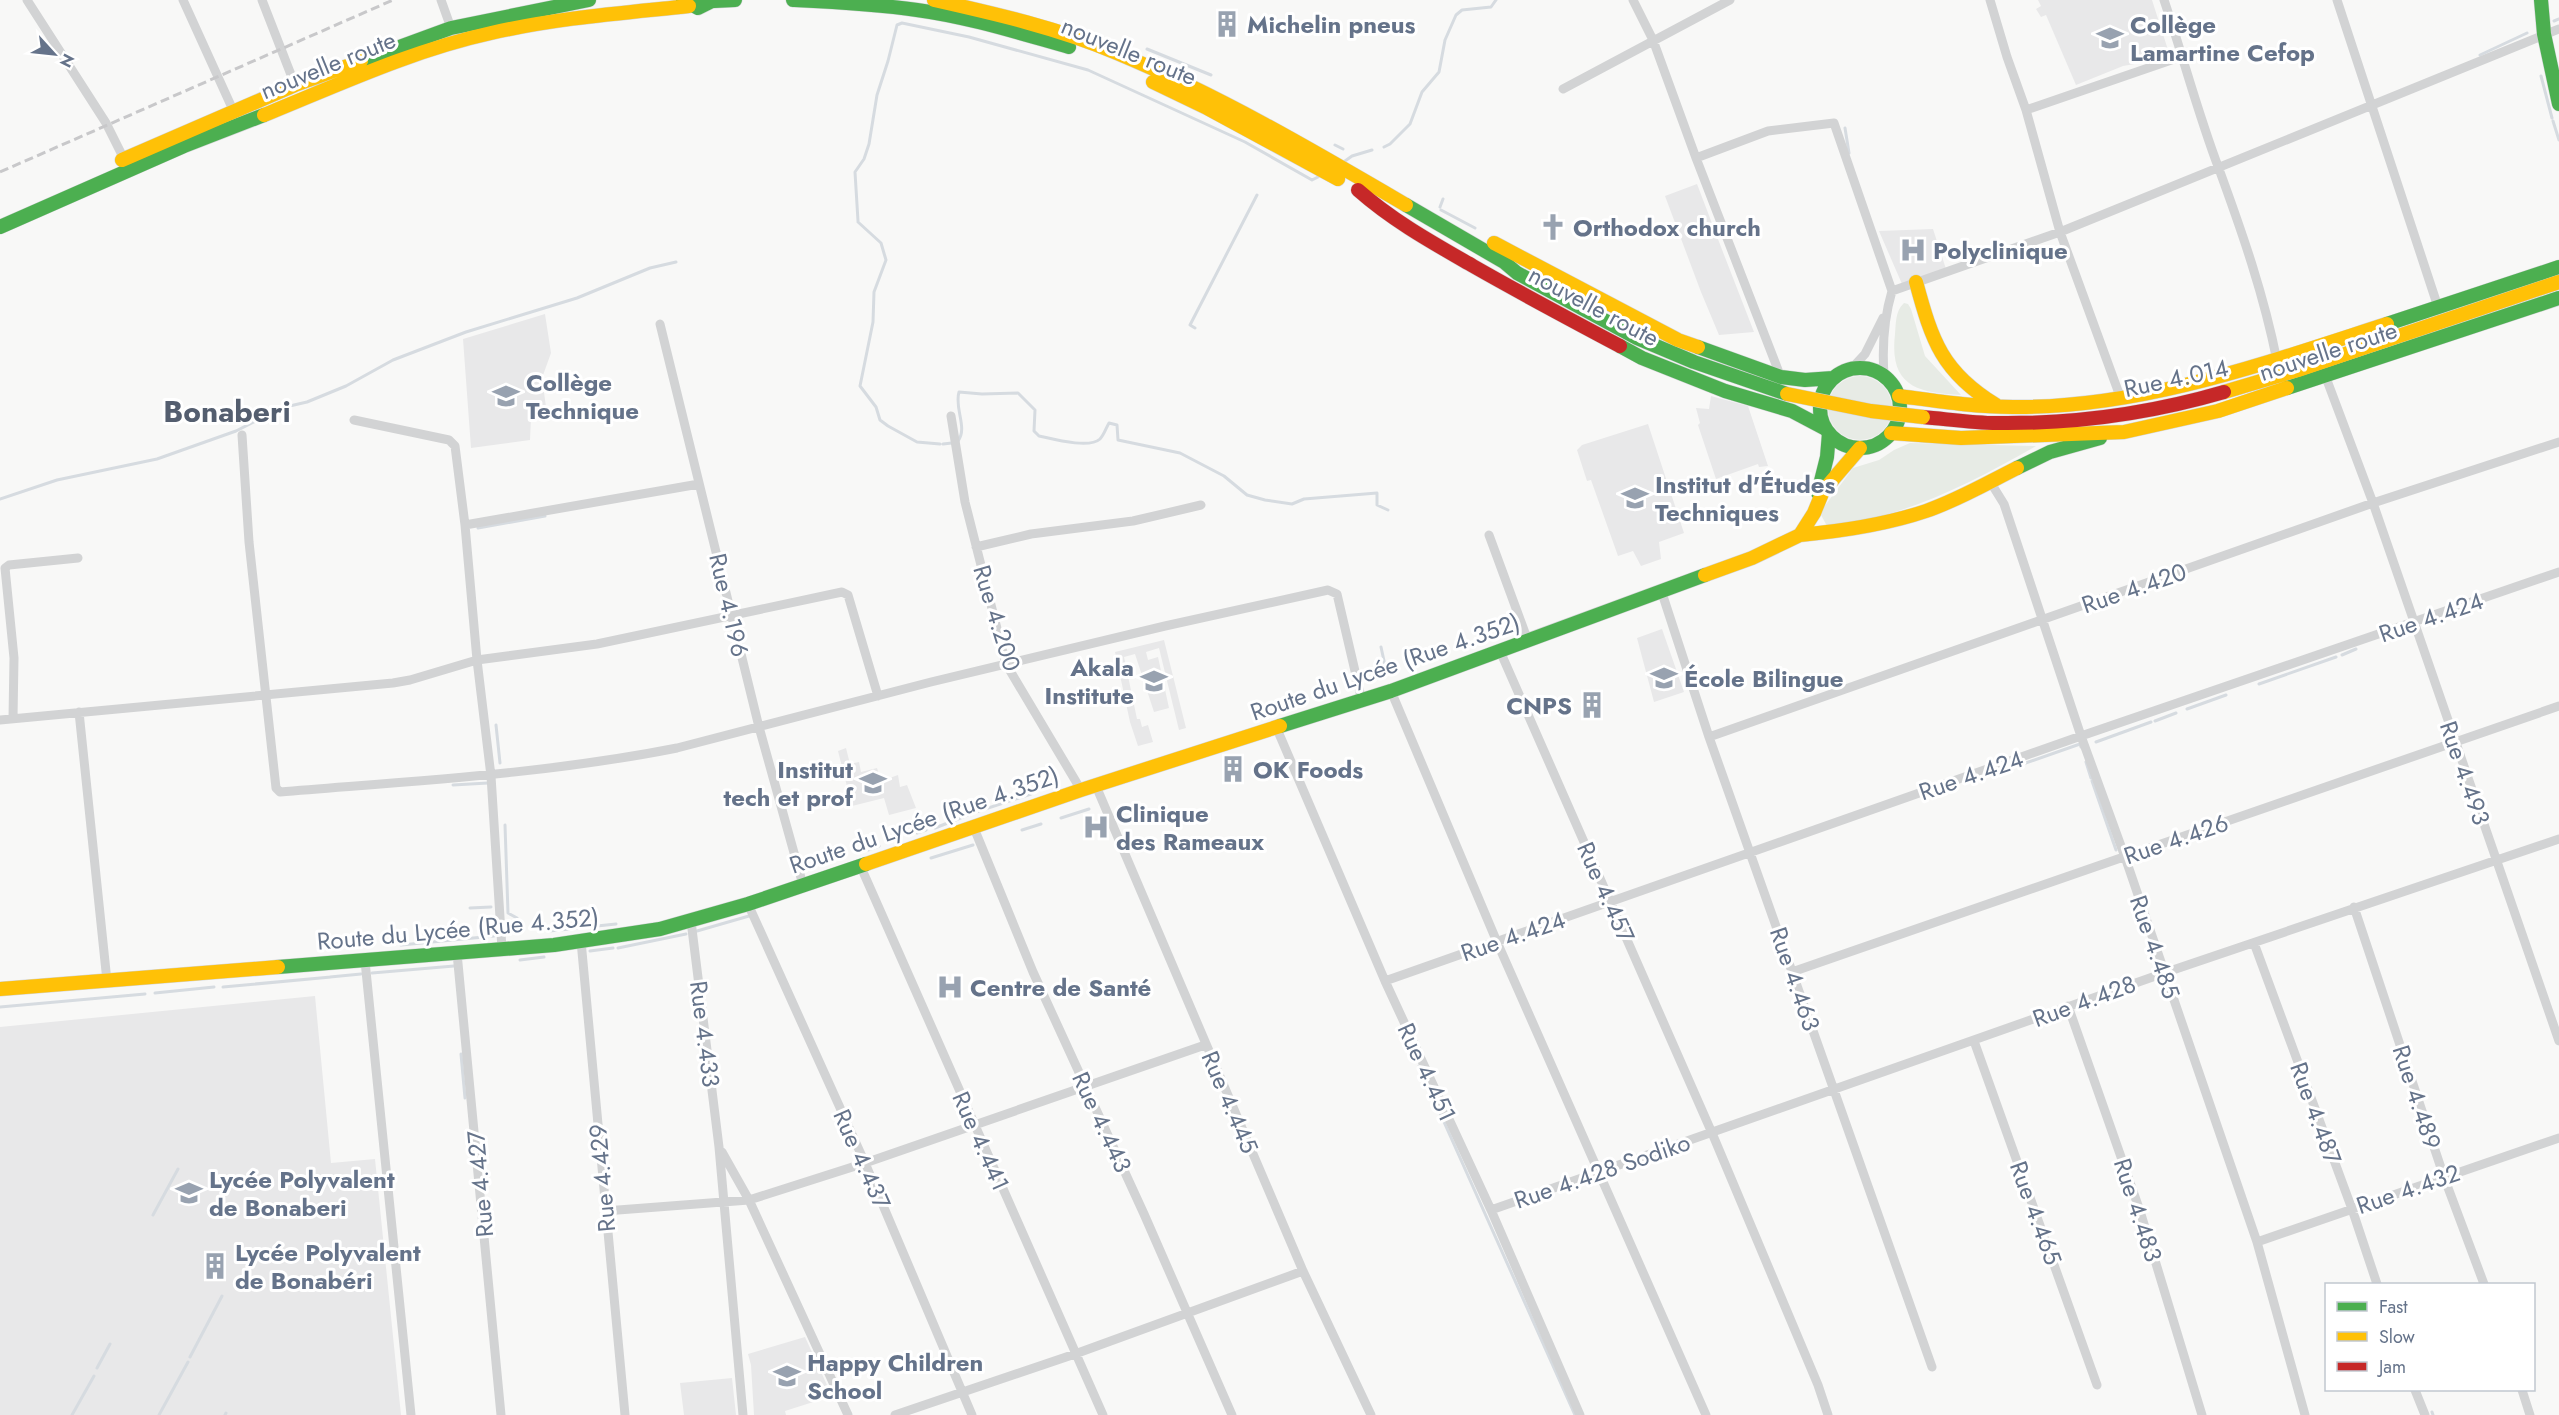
<svg xmlns="http://www.w3.org/2000/svg" width="2559" height="1415" font-family="Jost,sans-serif">
	<style>
		.built { fill: #e8e8e9 }
		.green { fill: #e7ebe5 }
		.lines { fill: none; stroke-linecap: round; stroke-linejoin: round }
		.stream { stroke: #d6dbe0; stroke-width: 3 }
		.fast-casing { stroke: #d3d5d7; stroke-width: 15 }
		.slow-casing { stroke: #d3d5d7; stroke-width: 15 }
		.jam-casing { stroke: #d3d5d7; stroke-width: 15 }
		.street { stroke: #d2d3d4; stroke-width: 9 }
		.fast { stroke: #4caf50; stroke-width: 14 }
		.slow { stroke: #ffc107; stroke-width: 14 }
		.jam { stroke: #c62828; stroke-width: 14 }
		.rail { stroke: #c8c8ca; stroke-width: 3; stroke-dasharray: 9 4.5; stroke-linecap: butt }
		.slow-bridge-casing { stroke: #d3d4d6; stroke-width: 15; stroke-linecap: butt }
		.slow-bridge { stroke: #ffc107; stroke-width: 14 }
		.labels { text-anchor: middle; dominant-baseline: central; stroke-width: 6; stroke-linejoin: round; paint-order: stroke }
		.poi-label { font-size: 24px; font-weight: bold; fill: #65738a; stroke: #fff; text-anchor: start }
		.street-label { font-size: 24px; fill: #65738a; stroke: #fff }
		.district-label { font-size: 30px; font-weight: bold; fill: #545e6f; stroke: #fff }
	</style>
	<rect width="100%" height="100%" fill="#f8f8f7"/>
	<path class="built" d="M2038,0H2152L2169,53L2146,62L2123,66L2076,85L2046,15L2041,17L2036,9L2041,6Z
		M1697,184L1721,247L1754,332L1719,335L1701,292L1665,196Z
		M1933,229L1946,269L1902,284L1879,231Z
		M545,314L551,353L542,378L547,414L531,417L530,440L471,448L463,339Z
		M1711,396L1748,406L1768,466L1759,467L1758,464L1716,479L1698,425L1700,423L1696,408L1709,409Z
		M1648,424L1684,533L1659,542L1661,559L1641,566L1633,551L1618,556L1591,480L1587,481L1577,450L1582,445Z
		M1662,629L1684,692L1654,702L1637,638Z
		M1164,640L1186,728L1179,730L1159,648L1146,652L1148,660L1158,657L1169,708L1154,712L1135,654L1124,657L1137,719H1140L1142,727L1148,725L1153,742L1138,746L1130,722L1115,652Z
		M846,748L850,764L859,762L861,772L877,768L881,781L898,775L900,787L907,785L916,808L889,815L884,798L852,806L838,751Z
		M315,996L331,1163L375,1159L401,1415H0V1027Z
		M805,1337L832,1396L785,1411L786,1415H754L751,1365L748,1354Z
		M732,1378L736,1415H684L680,1383Z"/>
	<path class="green" d="M1904,303L1908,304L1911,309L1925,356L1961,395C1917,393 1889,386 1895,334C1896,324 1895,311 1904,303Z
		M1828 408a32 32 0 1 1 64 0a32 32 0 1 1-64 0Z
		M1910,443L2036,446C1971,483 1902,519 1827,526L1821,515L1824,507L1853,468L1879,460L1894,450Z"/>
	<g class="lines">
		<path class="stream" d="M2554,21L2559,19
			M1147,49L1211,75
			M2480,55L2527,33
			M2541,76L2552,118
			M2553,121L2559,140
			M1845,128L1849,153
			M1335,145L1343,149
			M1384,147L1390,144L1410,124L1422,92L1439,72L1445,40L1456,15L1462,10L1491,7L1496,0
			M1345,161L1352,156L1372,150
			M1440,207L1443,199
			M1441,210L1475,228
			M858,221L855,172L864,159L869,144L877,95L888,61L897,25L902,23L969,37L1088,70L1245,142L1312,180L1318,177
			M858,222L881,243L886,260L874,292L873,322L860,386L876,407L880,420L888,426L917,442L940,444
			M1195,328L1190,325L1257,195
			M958,441C968,428 954,408 959,392L982,394L1018,393L1035,410L1034,431L1039,436C1053,439 1089,449 1100,439C1104,435 1106,428 1109,423L1117,425L1118,440L1180,453L1224,476L1247,495L1265,500L1292,504L1304,499L1377,493V505L1388,510
			M943,444L952,443
			M0,499L57,480L157,459L236,431L281,408L307,402L346,386L393,360L466,332L577,298L650,268L676,262
			M478,528L545,516
			M1381,647L1386,670
			M2342,655L2356,649
			M2259,684L2336,657
			M2187,709L2226,695
			M2155,721L2176,713
			M496,725L500,763
			M2096,742L2151,722
			M2086,762L2091,778
			M2020,765L2080,744L2081,747
			M2092,781L2116,850
			M453,785L488,783
			M976,812L1031,794L1048,784
			M1061,818L1089,809
			M505,825L508,913L517,918
			M935,828L968,815
			M1022,830L1041,824
			M917,833L926,830
			M887,843L899,839
			M868,850L879,846
			M931,858L973,845
			M470,908L491,907
			M597,926L616,924
			M576,928L586,927
			M549,931L570,929
			M697,931L749,916
			M401,945L494,936
			M618,948L686,934
			M590,951L613,948
			M520,960L544,957
			M372,973L454,966
			M330,977L361,974
			M223,987L331,977
			M155,993L214,987
			M0,1007L145,994
			M461,1054L465,1098
			M1419,1066L1575,1415
			M153,1215L178,1169
			M190,1357L222,1296
			M97,1368L110,1344
			M2432,1412L2433,1415
			M72,1415L94,1376
			M159,1415L188,1362
			M225,1415L226,1413"/>
		<defs>
			<path id="fast" d="M683,0L698,8L714,0
				M793,0C834,2 876,4 917,10C969,17 1019,33 1069,47
				M2541,0L2544,34L2559,104
				M714,1L735,0
				M361,61L451,28L589,0
				M1406,205L1504,262L1517,273L1637,338L1694,362L1787,394
				M0,227L184,146L264,115
				M2387,324L2559,267
				M1620,346L1642,358L1725,391L1792,411L1826,429
				M1698,347L1781,377L1805,380L1833,378
				M1820 408a40 40 0 1 1 80 0a40 40 0 1 1-80 0Z
				M2287,388L2559,298
				M2017,468L2050,452L2100,438
				M1818,493L1827,457L1829,433
				M1280,726L1391,691L1705,575
				M278,967L554,945L660,929L748,904L866,864"/>
			<path id="slow" d="M934,0C996,14 1058,28 1117,53C1218,95 1312,150 1406,205
				M1153,82L1207,108L1338,179
				M264,115C338,85 413,50 491,33C556,18 623,13 689,6
				M122,160L295,85L361,61
				M1494,243L1678,340L1698,347
				M1916,282C1932,341 1942,372 1996,405
				M2224,392L2298,370L2559,282
				M1899,396C1937,401 1975,407 2013,407C2142,408 2266,363 2387,324
				M1891,433L1961,438L2124,432L2218,411L2287,388
				M1800,535C1843,531 1885,525 1926,511C1958,500 1987,483 2017,468
				M1705,575L1752,558L1800,535L1814,513L1823,491L1860,448
				M866,864L1081,790L1280,726
				M0,989L278,967"/>
			<path id="jam" d="M1358,190C1393,221 1433,243 1473,266C1522,294 1571,320 1620,346
				M1923,417C1947,419 1972,423 1997,423C2072,424 2152,413 2224,392"/>
		</defs>
		<use href="#fast" class="fast-casing"/>
		<use href="#slow" class="slow-casing"/>
		<use href="#jam" class="jam-casing"/>
		<path class="street" d="M27,0L106,123L124,159
			M183,0L233,110
			M262,0L295,85
			M441,0L451,28
			M1633,0L1653,40L1696,158L1780,375
			M1990,0L2007,57L2026,110
			M2164,0C2183,56 2198,114 2219,169C2242,232 2264,295 2277,361
			M2337,0L2438,307
			M1563,89L1730,0
			M1696,158L1768,131L1834,123L1892,291C1884,318 1882,346 1884,375
			M1892,291L2060,232L2559,29
			M660,324L759,727L803,885
			M1852,368L1865,354L1883,318
			M2325,375L2373,503L2559,1041
			M2121,399L2060,232L2026,110L2183,56
			M951,416L965,502L1006,664L1081,790
			M354,420L449,440L455,446L465,525L477,660L491,776L502,949
			M242,435L249,542L276,788L280,792C413,781 546,774 677,748L931,682L1165,626L1328,590L1337,594L1362,701
			M1991,483L2004,504L2081,736L2125,857L2257,1242L2305,1415
			M465,525L699,484
			M1489,535L1528,641
			M976,547L1031,534L1133,521L1201,505
			M1661,590L1709,737L1932,1367
			M1500,651L1712,1133L1818,1385L1828,1415
			M1391,691L1497,942L1706,1415
			M79,712L107,981
			M13,718L14,658L5,568L9,565L78,558
			M0,720L393,683L410,680L477,660L597,644L842,592L848,595L878,696
			M1277,729L1385,981L1491,1210L1580,1415
			M1709,737L2373,503L2559,442
			M1096,786L1303,1271L1371,1415
			M974,828L1033,972L1144,1214L1232,1415
			M860,865L1103,1415
			M748,904L865,1163L972,1415
			M2354,907L2444,1177L2484,1284
			M691,921L719,1147L743,1415
			M581,941L625,1415
			M2254,943L2352,1209L2377,1284
			M457,953L501,1415
			M365,961L411,1415
			M1792,972L2559,706
			M1385,981L2081,736L2559,572
			M2068,1006L2140,1211L2202,1415
			M1974,1041L2097,1385
			M722,1152L749,1200L848,1415
			M1491,1210L2164,973L2559,839
			M605,1211L749,1200L865,1163L1205,1045
			M2257,1242L2559,1138
			M2415,1390L2425,1415
			M2522,1390L2530,1415
			M895,1415L1075,1354L1303,1271"/>
		<use href="#fast" class="fast"/>
		<use href="#slow" class="slow"/>
		<use href="#jam" class="jam"/>
		<path class="rail" d="M0,172L393,0"/>
		<defs>
			<path id="slow-bridge" d="M1787,394L1871,411L1923,417"/>
		</defs>
		<use href="#slow-bridge" class="slow-bridge-casing"/>
		<use href="#slow-bridge" class="slow-bridge"/>
	</g>
	<defs>
		<symbol id="building-bare" viewBox="-9 -9 18 18"><path d="M-4-6H4V6H1V3H-1V6H-4ZM-2.5-4.3h1.7v1.8h-1.7ZM.8-4.3h1.7v1.8H.8ZM-2.5-1h1.7V.8h-1.7ZM.8-1h1.7V.8H.8Z" fill="#98a2b0" stroke="#fff" stroke-width="2.5" paint-order="stroke"/></symbol>
		<symbol id="school-bare" viewBox="-9 -9 18 18"><path d="M0-5L7-2L0 1L-7-2ZM-4 1L0 2.5L4 1V4Q0 6-4 4Z" fill="#98a2b0" stroke="#fff" stroke-width="2.5" paint-order="stroke"/></symbol>
		<symbol id="church-bare" viewBox="-9 -9 18 18"><path d="M-1.2-6h2.4v3.5h3.3v2.4h-3.3V6h-2.4V-.1h-3.3v-2.4h3.3Z" fill="#98a2b0" stroke="#fff" stroke-width="2.5" paint-order="stroke"/></symbol>
		<symbol id="hospital-bare" viewBox="-9 -9 18 18"><path d="M-5-5h3v3.5h4V-5h3V5h-3V1.5h-4V5h-3Z" fill="#98a2b0" stroke="#fff" stroke-width="2.5" paint-order="stroke"/></symbol>
	</defs>
	<g fill-rule="evenodd">
		<use href="#building-bare" x="1208" y="5" width="38" height="38"/>
		<use href="#school-bare" x="2091" y="19" width="38" height="38"/>
		<use href="#church-bare" x="1534" y="208" width="38" height="38"/>
		<use href="#hospital-bare" x="1894" y="231" width="38" height="38"/>
		<use href="#school-bare" x="487" y="377" width="38" height="38"/>
		<use href="#school-bare" x="1616" y="479" width="38" height="38"/>
		<use href="#school-bare" x="1645" y="659" width="38" height="38"/>
		<use href="#school-bare" x="1135" y="662" width="38" height="38"/>
		<use href="#building-bare" x="1573" y="686" width="38" height="38"/>
		<use href="#building-bare" x="1214" y="750" width="38" height="38"/>
		<use href="#school-bare" x="854" y="764" width="38" height="38"/>
		<use href="#hospital-bare" x="1077" y="808" width="38" height="38"/>
		<use href="#hospital-bare" x="931" y="968" width="38" height="38"/>
		<use href="#school-bare" x="170" y="1174" width="38" height="38"/>
		<use href="#building-bare" x="196" y="1247" width="38" height="38"/>
		<use href="#school-bare" x="768" y="1357" width="38" height="38"/>
	</g>
	<g class="labels">
		<g class="poi-label">
			<text x="1247" y="24">Michelin pneus</text>
			<text x="2130" y="24">Collège<tspan x="2130" dy="28">Lamartine Cefop</tspan></text>
			<text x="1573" y="227">Orthodox church</text>
			<text x="1933" y="250">Polyclinique</text>
			<text x="526" y="382">Collège<tspan x="526" dy="28">Technique</tspan></text>
			<text x="1655" y="484">Institut d'Études<tspan x="1655" dy="28">Techniques</tspan></text>
			<text x="1134" y="667" text-anchor="end">Akala<tspan x="1134" dy="28">Institute</tspan></text>
			<text x="1684" y="678">École Bilingue</text>
			<text x="1572" y="705" text-anchor="end">CNPS</text>
			<text x="853" y="769" text-anchor="end">Institut<tspan x="853" dy="28">tech et prof</tspan></text>
			<text x="1253" y="769">OK Foods</text>
			<text x="1116" y="813">Clinique<tspan x="1116" dy="28">des Rameaux</tspan></text>
			<text x="970" y="987">Centre de Santé</text>
			<text x="209" y="1179">Lycée Polyvalent<tspan x="209" dy="28">de Bonaberi</tspan></text>
			<text x="235" y="1252">Lycée Polyvalent<tspan x="235" dy="28">de Bonabéri</tspan></text>
			<text x="807" y="1362">Happy Children<tspan x="807" dy="28">School</tspan></text>
		</g>
		<g class="street-label">
			<text transform="translate(1129 51) rotate(22)">nouvelle route</text>
			<text transform="translate(328 65) rotate(-22)">nouvelle route</text>
			<text transform="translate(1594 306) rotate(28)">nouvelle route</text>
			<text transform="translate(2328 351) rotate(-18)">nouvelle route</text>
			<text transform="translate(2176 378) rotate(-12)">Rue 4.014</text>
			<text transform="translate(2134 588) rotate(-19)">Rue 4.420</text>
			<text transform="translate(729 605) rotate(77)">Rue 4.196</text>
			<text transform="translate(2431 617) rotate(-19)">Rue 4.424</text>
			<text transform="translate(997 618) rotate(73)">Rue 4.200</text>
			<text transform="translate(1385 667) rotate(-19)">Route du Lycée (Rue 4.352)</text>
			<text transform="translate(2465 773) rotate(71)">Rue 4.493</text>
			<text transform="translate(1971 775) rotate(-19)">Rue 4.424</text>
			<text transform="translate(924 820) rotate(-19)">Route du Lycée (Rue 4.352)</text>
			<text transform="translate(2176 839) rotate(-19)">Rue 4.426</text>
			<text transform="translate(1606 892) rotate(66)">Rue 4.457</text>
			<text transform="translate(458 929) rotate(-5)">Route du Lycée (Rue 4.352)</text>
			<text transform="translate(1513 936) rotate(-19)">Rue 4.424</text>
			<text transform="translate(2155 947) rotate(71)">Rue 4.485</text>
			<text transform="translate(1795 979) rotate(71)">Rue 4.463</text>
			<text transform="translate(2084 1001) rotate(-20)">Rue 4.428</text>
			<text transform="translate(705 1034) rotate(83)">Rue 4.433</text>
			<text transform="translate(1427 1072) rotate(65)">Rue 4.451</text>
			<text transform="translate(2417 1097) rotate(72)">Rue 4.489</text>
			<text transform="translate(1230 1102) rotate(67)">Rue 4.445</text>
			<text transform="translate(2316 1113) rotate(70)">Rue 4.487</text>
			<text transform="translate(1102 1122) rotate(65)">Rue 4.443</text>
			<text transform="translate(981 1141) rotate(66)">Rue 4.441</text>
			<text transform="translate(862 1159) rotate(66)">Rue 4.437</text>
			<text transform="translate(1602 1171) rotate(-19)">Rue 4.428 Sodiko</text>
			<text transform="translate(602 1178) rotate(-95)">Rue 4.429</text>
			<text transform="translate(480 1184) rotate(-95)">Rue 4.427</text>
			<text transform="translate(2408 1189) rotate(-19)">Rue 4.432</text>
			<text transform="translate(2138 1210) rotate(72)">Rue 4.483</text>
			<text transform="translate(2036 1213) rotate(70)">Rue 4.465</text>
		</g>
		<g class="district-label">
			<text x="227" y="411">Bonaberi</text>
		</g>
	</g>
	<rect x="2325" y="1283" width="210" height="108" fill="#ffffff" stroke="#c1c7d0" stroke-width="1.5"/>
	<rect x="2337" y="1302" width="30" height="9" fill="#4caf50" stroke="#c1c7d0" stroke-width="1.5"/>
	<text x="2379" y="1313" font-size="18" fill="#65738a">Fast</text>
	<rect x="2337" y="1332" width="30" height="9" fill="#ffc107" stroke="#c1c7d0" stroke-width="1.5"/>
	<text x="2379" y="1343" font-size="18" fill="#65738a">Slow</text>
	<rect x="2337" y="1362" width="30" height="9" fill="#c62828" stroke="#c1c7d0" stroke-width="1.5"/>
	<text x="2379" y="1373" font-size="18" fill="#65738a">Jam</text>
	<g transform="translate(54 54) rotate(117)" stroke="#ffffff" stroke-width="4.5" paint-order="stroke">
	<path d="M0-4.5L10 22L0 15L-10 22Z" fill="#65738a"/>
	<text y="-9" font-size="16" font-weight="bold" text-anchor="middle" fill="#65738a">N</text>
	</g>
</svg>
